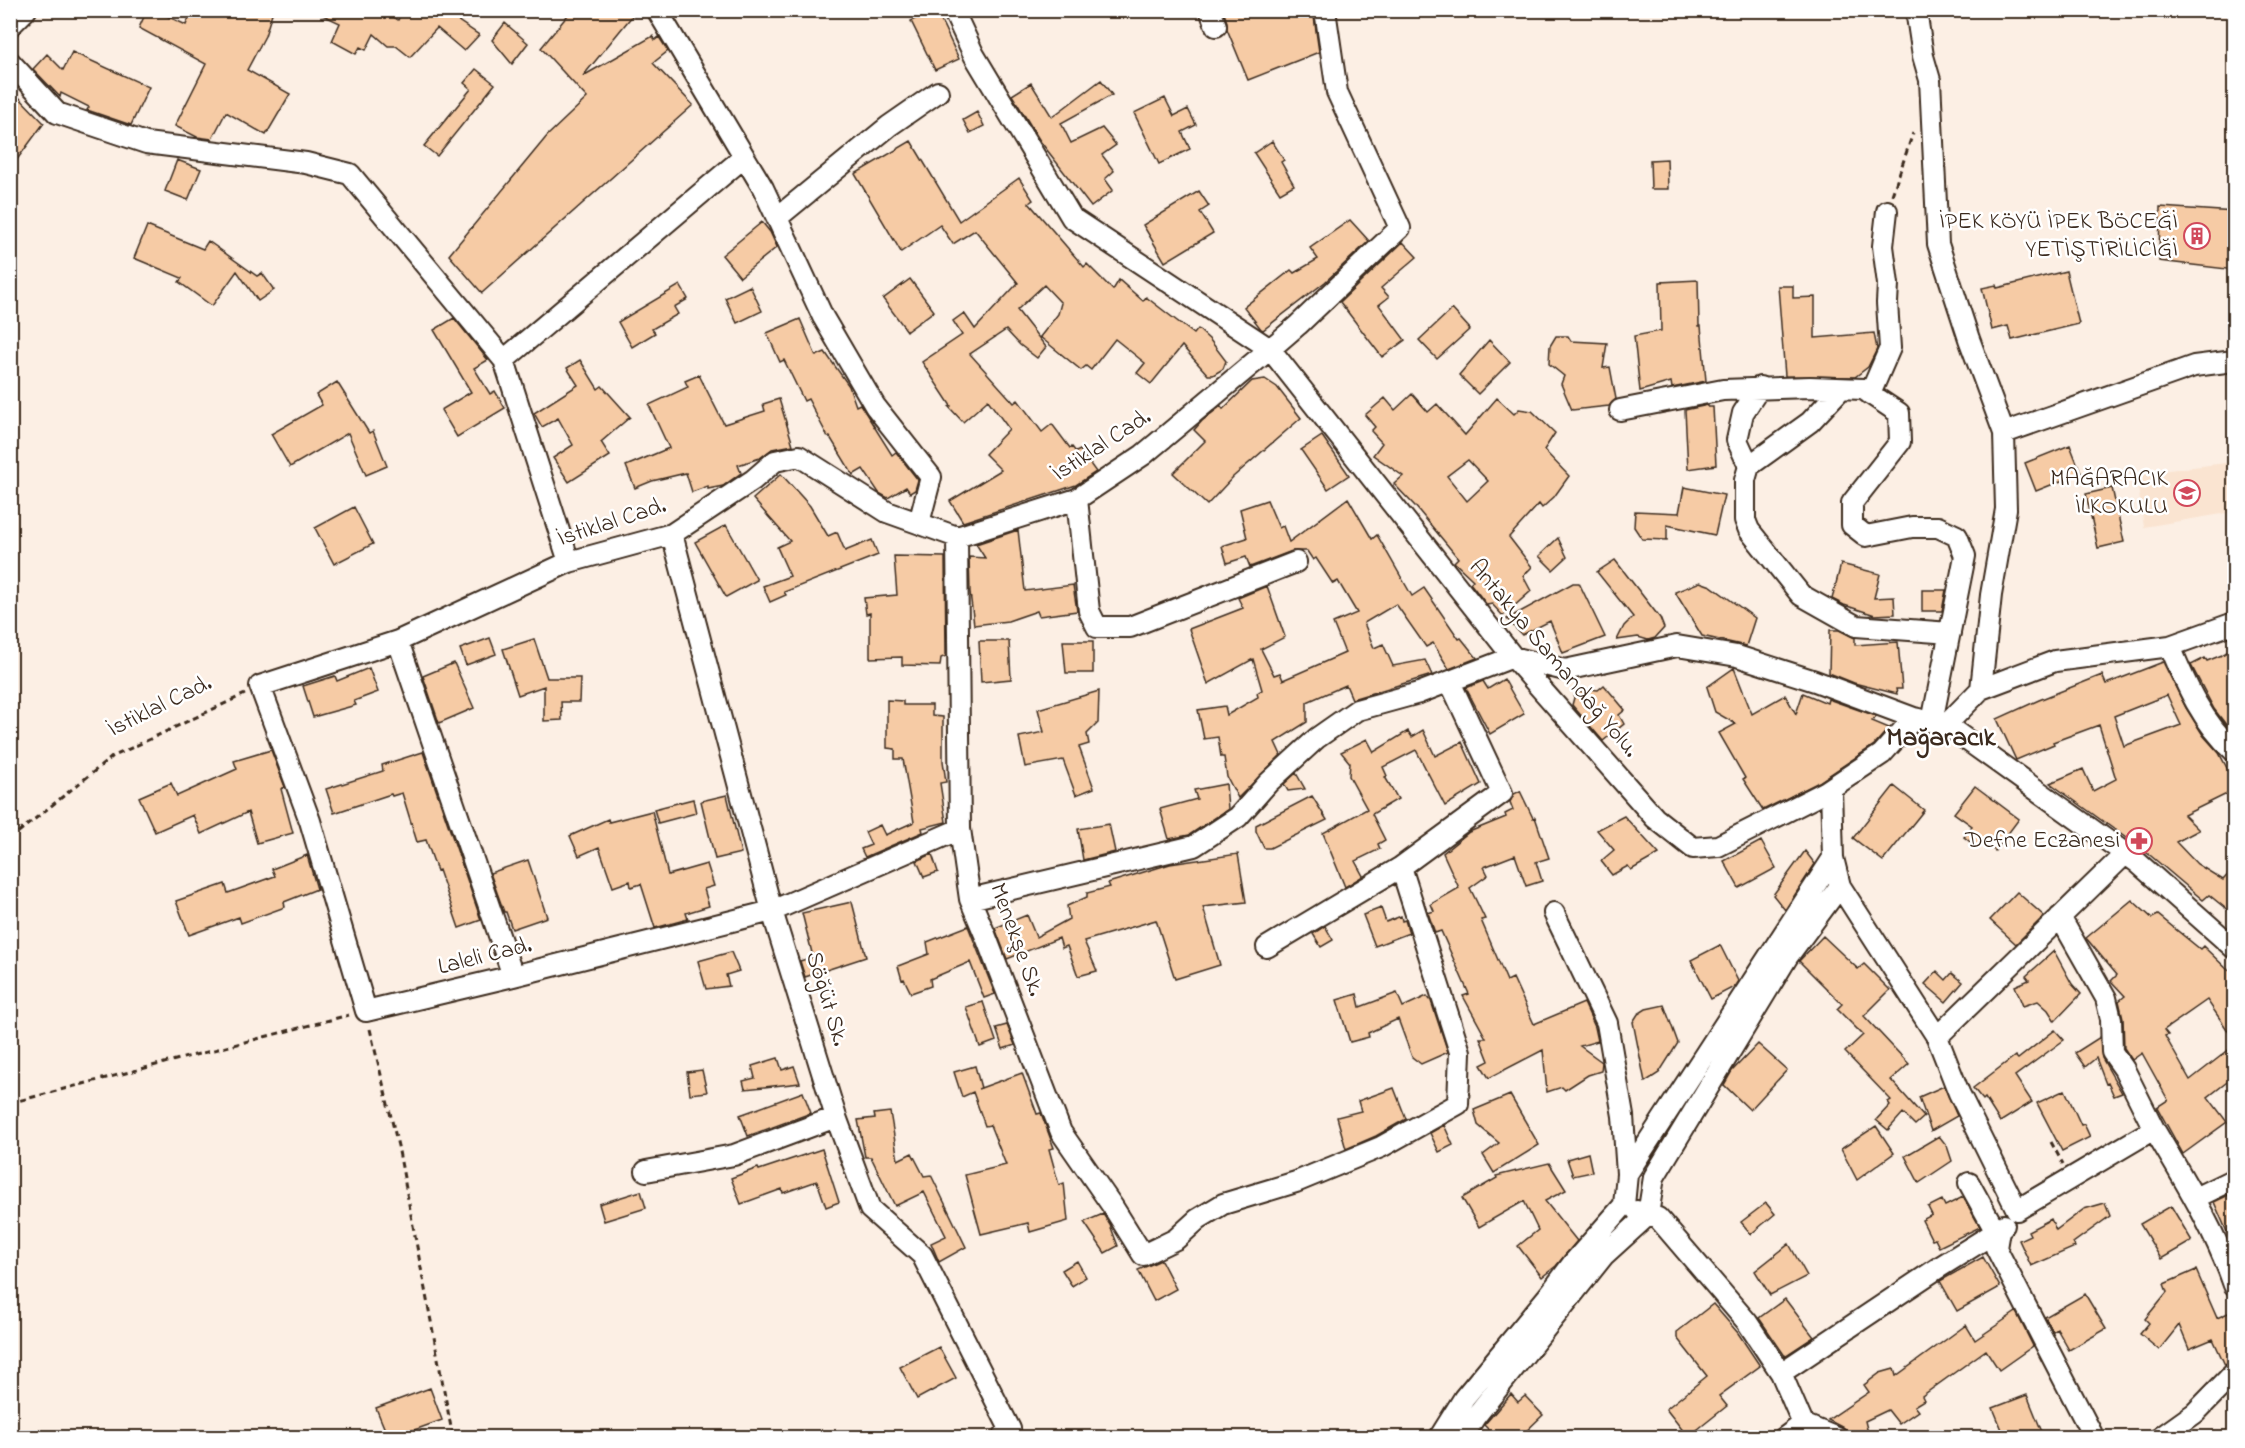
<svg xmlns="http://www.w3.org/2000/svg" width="2245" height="1448" font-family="'Indie Flower',sans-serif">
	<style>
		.built { fill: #fae4d1 }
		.building { fill: #f6cba5; stroke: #3b2a1e; stroke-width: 1.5; fill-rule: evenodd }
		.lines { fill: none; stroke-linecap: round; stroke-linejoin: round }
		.minor-casing { stroke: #3b2a1e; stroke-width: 24 }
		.path { stroke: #3b2a1e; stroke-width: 3; stroke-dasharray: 6 4.5; stroke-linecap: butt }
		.minor { stroke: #fff; stroke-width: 20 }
		.labels { text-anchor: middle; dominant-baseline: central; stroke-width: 5; stroke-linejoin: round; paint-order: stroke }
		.poi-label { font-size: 24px; fill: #3b2a1e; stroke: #fff; text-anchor: end }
		.street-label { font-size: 24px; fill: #3b2a1e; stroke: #fff }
		.quarter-label { font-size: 27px; font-weight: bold; fill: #3b2a1e; stroke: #fff }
	</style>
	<rect width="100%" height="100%" fill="#fcefe4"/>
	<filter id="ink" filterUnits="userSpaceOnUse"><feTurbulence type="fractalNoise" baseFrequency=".0167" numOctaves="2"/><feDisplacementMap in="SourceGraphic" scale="12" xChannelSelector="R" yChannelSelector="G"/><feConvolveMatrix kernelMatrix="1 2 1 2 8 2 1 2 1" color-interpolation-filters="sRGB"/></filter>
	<g filter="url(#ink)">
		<path class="built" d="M2234,462V512L2144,527L2136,474Z"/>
		<path class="building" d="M147,10H154L186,25L192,10H273L265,36L247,70L290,94L266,135L226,112L212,139L197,137L175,126L206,64L139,28Z
			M312,10H383L398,20L403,10H454L451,16L479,35L464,51L437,28L410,57L396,46H388L374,34L366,50L360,47L356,54L332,41L340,23Z
			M572,10H637L583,76L653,36L655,40L659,37L668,51L653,63L693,105L482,293L449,255L548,135L587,98L541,48Z
			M933,10H936L959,59L935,70L911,21Z
			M1223,10H1313L1319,52L1248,80L1227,29V22Z
			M505,23L528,43L512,64L492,40Z
			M72,52L149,87L131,125L87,110L89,107L61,93L60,97L33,69L47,54L63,70Z
			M476,69L495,84L437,156L424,146L471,89L464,83Z
			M1101,80L1112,95L1061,123L1071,143L1102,128L1116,145L1102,155L1114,171L1105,179L1113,190L1091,207L1040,141L1012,95L1031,83L1052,117Z
			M10,88L44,123L10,169Z
			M1165,98L1174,116L1188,109L1196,125L1182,132L1190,149L1159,164L1134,113Z
			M977,112L984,126L970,133L963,120Z
			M911,141L959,221L1019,178L1033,200L1029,203L1084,267L1087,264L1113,290L1119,280L1143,301L1146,297L1194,334L1198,329L1210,340L1226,361L1223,369L1213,375H1208L1182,346L1151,384L1137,373L1145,363L1115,339L1091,370L1086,366L1081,370L1040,337L1058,314L1061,303L1044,285L1017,310L1046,347L1037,358L1020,345L1006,330L970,354L1014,403L1018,400L1042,432L1052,424L1070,448L1072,447L1076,452L1080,450L1096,472L1076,485L963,522L950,501L1001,470L985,454L1009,429L988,400L963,422L949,407L951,406L922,362L962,335L953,321L964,313L975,329L1018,283L975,230L953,244L940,225L901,252L855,174Z
			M1272,141L1284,160L1281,162L1294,185L1280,193L1254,153Z
			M1667,159L1668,189H1651L1650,160Z
			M177,160L201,169L188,200L165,191Z
			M1199,191L1209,206L1200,212L1213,233L1165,262L1143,225Z
			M2160,207L2235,212V270L2159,261Z
			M1350,220L1369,241L1325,282L1263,330L1261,329L1244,307L1291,270L1294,273L1318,259L1310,248Z
			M762,222L770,232L777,247L740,277L722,255Z
			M147,226L203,249L208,241L257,276L262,273L274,290L258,301L237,271L212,306L179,282L182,278L134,258Z
			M1403,242L1417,257L1381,288L1389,297L1379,305L1405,340L1382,357L1340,302Z
			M2066,271L2079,324L2012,340L2008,326L1992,330L1982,288L1996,285L1997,288Z
			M910,279L934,311L907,331L883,299Z
			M1698,280L1699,326H1701L1706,381L1672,388L1671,382L1640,391L1634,336L1661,331L1660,282Z
			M680,285L688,299L674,307L678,314L652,329L655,333L632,347L618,322Z
			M750,286L762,311L737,323L725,298Z
			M1778,286H1793V298L1815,297V338L1874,333L1877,349L1868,367L1855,377L1785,376Z
			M1452,309L1470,329L1437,359L1419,340Z
			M454,318L488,360L474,368L490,394L495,391L505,408L457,437L441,410L471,392L434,330Z
			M800,319L816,356L825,352L849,386L856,406L860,404L892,455L896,452L918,480L915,490L910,493L906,487L888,498L879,493L863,469L853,475L830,437H828L808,399L804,401L784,360L780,362L767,333Z
			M1556,336H1568L1571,341L1607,343L1603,368L1610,367L1616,399L1609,406L1572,410L1561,384L1564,376L1549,364L1550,346Z
			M1489,340L1510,362L1478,394L1459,375Z
			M580,360L598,389L602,386L630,417L601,442L610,456L569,482L553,458L573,445L558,418L542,427L534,413L578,385L567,368Z
			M699,375L724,424L765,411L763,404L779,399L793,445L772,449L760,458L738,465L741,473L723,486L708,489V486L692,492L686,473L652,481L635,488L626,466L669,448L649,405L688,387L685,381Z
			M1265,379L1277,387L1301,418L1233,477L1207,505L1173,473L1205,441L1194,430L1202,421L1221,406L1223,409L1252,381Z
			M337,382L369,433L373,431L387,466L366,475L348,433L290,467L271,434L322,405L316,395Z
			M1412,394L1428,412L1437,404L1465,435L1497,398L1514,414L1519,409L1532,411L1555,433L1544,450L1569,476L1554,497L1542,508L1539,504L1509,537L1532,567L1523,576L1531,591L1503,616L1492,604L1487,605L1470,583L1473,580L1454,562L1458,558L1415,506L1394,484L1403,476L1373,455L1382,443L1371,431L1375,427L1365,415L1385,398L1395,410ZM1468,460L1488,481L1467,501L1447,476Z
			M1708,405V407H1713L1716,465L1688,469L1685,410Z
			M1322,436L1349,475L1328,489L1301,450Z
			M2070,445L2081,473L2036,491L2025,463Z
			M781,474L810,506L828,536L837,532L845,551L872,540L878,555L784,592L786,595L770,602L763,586L790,576L777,547L790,541L753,499Z
			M1684,487L1724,495L1715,535L1667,525V540L1642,539L1634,527L1635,511L1679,513Z
			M2112,488L2124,542L2098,548L2086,494Z
			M1348,498L1372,539L1377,535L1412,596L1424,588L1459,639L1461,638L1477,658L1449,669L1433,643L1426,647L1396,604L1364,623L1374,648L1383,644L1393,666L1425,660L1432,675L1352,699L1346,685L1307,702V722L1275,742L1281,755L1238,798L1227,777L1224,757H1221L1218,737L1204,739L1198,710L1225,706L1227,715L1258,697L1257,693L1262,690L1253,659L1208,684L1189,629L1243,608L1238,598L1267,586L1285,637L1261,649L1274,675L1280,673L1283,680L1345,653L1333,623L1357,613L1338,581L1333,584L1316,558L1313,560L1307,551H1292L1250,567L1246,557L1227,563L1222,546L1247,538L1240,509L1267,500L1279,528L1283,526L1289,542Z
			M354,507L373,544L334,564L315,528Z
			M726,525L757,580L726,597L695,542Z
			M1018,530L1025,591L1073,585L1077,611L1039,616L1037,611L1008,621L974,625L970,592L969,557L985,558L976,544Z
			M1558,538L1567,557L1553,570L1539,556Z
			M894,556L945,557L946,656L941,658L940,666L902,665V657L870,658V613L866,614L864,598L897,595Z
			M1615,560L1660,618L1664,628L1655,638L1648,640L1638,637L1617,640L1624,626L1633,617L1597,572Z
			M1841,564L1880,574L1874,598L1894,597L1895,614L1875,615L1844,605L1832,599Z
			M1700,582L1711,586L1755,618L1746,646L1702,636L1675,592Z
			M1573,583H1579L1605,637L1563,653L1550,621L1522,635L1507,619Z
			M1922,590H1946L1942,611H1922Z
			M1830,630H1839L1855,638V645L1898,642L1902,689H1896L1897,694L1854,683L1829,673Z
			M490,638L496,654L466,665L460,649Z
			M534,639L547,678H580L579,702H561L562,720L544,721V686L518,695L503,649Z
			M979,641H1009L1011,679L981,682Z
			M1063,641H1093V673H1066Z
			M2235,647V734L2234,735L2214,709L2191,665L2205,658L2207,661L2222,655Z
			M2163,662L2186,708L2203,735L2219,753L2235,783V790L2184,815L2199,830L2176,842L2197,864L2223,880L2235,867V916L2209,895L2203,900L2151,856L2050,783L2083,769L2093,791L2116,779L2099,725L2053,742L2054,744L2016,760L1997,719L2039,700L2102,675L2106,684ZM2167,695L2181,725L2124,746L2114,716Z
			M454,663L474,708L439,723L423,676Z
			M369,668L378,692L354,701L356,705L313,717L303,686L335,676L337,681Z
			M1734,668L1752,714L1785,695L1796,714L1803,693L1827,703L1828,699L1876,716L1872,721L1889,728L1874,745L1819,782L1763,810L1743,779L1745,778L1719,733L1736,724L1715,712L1707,687Z
			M1504,679L1524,714L1490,734L1466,688L1483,681L1488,689Z
			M1604,685L1625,710L1619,715L1624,724L1603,741L1572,705L1575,694L1589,689L1598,690Z
			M1099,691L1098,723L1087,734L1089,744L1079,747L1094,788L1076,795L1063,760L1025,767L1019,737L1044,732L1038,709Z
			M887,700L903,701V705H932V716L943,717V761L946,782L940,783L946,822L922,828L923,832L865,857L861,849L871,845L865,832L880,825L885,835L914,822L903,759H895V749L887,748Z
			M1423,730L1435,756L1462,742L1481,784L1445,806L1416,750L1383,767L1387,776L1385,777L1398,799L1372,814L1385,840L1378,844L1380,849L1355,861L1363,876L1345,887L1323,833L1367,809L1349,776L1350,763L1341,752L1367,739L1374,752L1408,731L1412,737Z
			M271,750L285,787L281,789L293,833L257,843L248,812L201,834L193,815L155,832L139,797L171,783L177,796L237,769L234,761Z
			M423,752L481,920L459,928L439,870L437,871L426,840L417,842L402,793L392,796L391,794L334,813L326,789L383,771L382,765Z
			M1296,773L1305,789L1288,791L1284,784Z
			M1226,784L1228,809L1189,835L1169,839L1160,809L1197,799L1194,790Z
			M1894,786L1924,810L1883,861L1853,838Z
			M1975,786L2019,819L1995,851L1983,841L1978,848L1964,837L1972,826L1954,813Z
			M1520,791L1533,818L1535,817L1549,858L1536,862L1542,881L1526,886L1515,855L1484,867L1488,875L1470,888L1485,919L1481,920L1507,981L1513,978L1534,1024L1584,1003L1595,1027L1598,1041L1580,1046L1602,1062L1601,1071L1588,1075L1565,1090L1562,1087L1547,1092L1543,1050L1489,1078L1481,1065L1489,1061L1480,1038H1486L1463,996L1469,994L1441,931L1435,933L1428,913L1434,911L1431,904L1459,888L1443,853L1469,832L1506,817L1505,814L1513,810L1510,802L1514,794Z
			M727,795L741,853L715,859L701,801Z
			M1312,796L1327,820L1270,848H1264L1256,831V825Z
			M693,799L696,813L658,823L654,809Z
			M652,811L668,875L707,864L714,886L704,889L709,906L686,913L688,919L655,928L641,884L631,887L630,881L613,887L599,847L579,856L570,836L608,819L609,822Z
			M1624,816L1659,854L1631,870L1628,866L1612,875L1601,861L1614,850L1597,830Z
			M1109,824L1115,852L1083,860L1078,829Z
			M1761,841L1776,868L1739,888L1724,861Z
			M1805,851L1815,864L1785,910L1773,895Z
			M932,854L938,872L924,877L917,861Z
			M1238,854L1246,902L1203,907L1220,965L1175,979L1156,920L1084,941L1097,971L1078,976L1067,946L1062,948L1059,938L1007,959L995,928L1027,915L1036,937L1069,919L1067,906L1087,897V893L1110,887L1108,883L1170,864Z
			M307,855L317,889L284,902L285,907L241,923L239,917L189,935L176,901L225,884L228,893L275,876L272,869Z
			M528,860L547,917L512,929L506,912H504L490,873Z
			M2017,892L2044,916L2016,944L1990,920Z
			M2132,900L2152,918L2158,915L2200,949L2203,946L2228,970L2235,966V1041L2207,1000L2164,1030L2168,1035L2165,1036L2190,1080L2235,1045V1076L2208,1097L2227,1122L2183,1154L2157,1107L2168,1100L2142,1053L2132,1060L2124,1048L2123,1018L2119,1001L2125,996L2111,981L2117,975L2086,938Z
			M852,902L866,957L805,977L800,961L813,957L802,913Z
			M1381,908L1386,922L1401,916L1402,921L1405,920L1409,933L1375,946L1363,915Z
			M968,926L995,994L984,998L970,962L930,979L931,986L911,993L904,979L902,980L898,966L929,954L927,942Z
			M1325,926L1333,940L1321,947L1313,934Z
			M1823,936L1858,969L1864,964L1890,990L1864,1016L1909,1064L1891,1080L1924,1117L1915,1125L1903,1113L1888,1130L1876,1120L1890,1105L1888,1102L1891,1100L1845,1052L1863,1035L1837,1009L1842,1004L1799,961Z
			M1720,945L1738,981L1734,987L1711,999L1691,960Z
			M2054,951L2072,984L2081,994L2055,1021L2048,1010L2038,1001L2023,1006L2015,986L2029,980L2026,976Z
			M731,952L739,971L726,975L729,986L706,989L698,961Z
			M1937,971L1946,980L1952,973L1963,982L1946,1002L1925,984Z
			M1397,993L1403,1007L1427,996L1431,1001L1448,1052L1421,1064L1412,1057L1398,1019L1368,1033L1369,1037L1350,1042L1337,1000L1357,994L1360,1007Z
			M983,1002L996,1041L980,1047L966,1007Z
			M1664,1005L1678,1043L1659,1073L1645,1082L1633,1022L1638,1014L1646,1009Z
			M1007,1025L1015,1045L1003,1049L996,1028Z
			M2055,1030L2064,1040L2015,1076L2032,1102L2000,1122L1985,1098L1983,1100L1973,1088L2015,1056L2018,1059Z
			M2100,1037L2102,1058L2122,1093L2114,1096L2108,1083L2106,1084L2096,1058L2085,1067L2075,1053Z
			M1758,1044L1787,1070L1750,1110L1724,1085L1732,1071Z
			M778,1058L782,1070L794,1066L800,1083L745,1089L743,1081L755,1078L752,1066Z
			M975,1066L981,1088L978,1089L1022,1073L1037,1114L1041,1113L1054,1148L1049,1149L1059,1185L1064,1183L1068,1221L1030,1232L1028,1223L981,1234L965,1175L1006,1165L990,1125L985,1126L973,1092L962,1097L954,1072Z
			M702,1070L707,1092L690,1094L687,1072Z
			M1944,1086L1957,1116L1931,1131L1919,1097Z
			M1394,1088L1406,1119L1376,1136L1346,1149L1337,1117L1361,1111L1358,1101Z
			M2065,1090L2081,1125L2084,1124L2090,1137L2062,1151L2037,1103Z
			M803,1092L811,1113L748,1136L740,1115Z
			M1510,1095L1539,1145L1494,1173L1483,1155L1499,1143L1478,1125L1474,1110Z
			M890,1112L898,1160L912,1153L924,1176L931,1175L966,1247L939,1262L931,1243L946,1236L924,1192L895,1206L871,1157H865L858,1120L875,1118L874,1114Z
			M1444,1125L1453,1145L1439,1152L1430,1133Z
			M1876,1126L1894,1153L1857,1180L1841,1149Z
			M1939,1136L1947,1146L1952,1161L1919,1183L1905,1156Z
			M822,1149L839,1202L826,1207L817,1181L783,1193L782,1189L741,1204L731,1178L758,1168L759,1170Z
			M1588,1153L1592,1172L1573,1176L1567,1159Z
			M1549,1163L1566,1190L1545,1201L1577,1241L1556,1266L1542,1277L1518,1246L1538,1230L1524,1201L1479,1227L1462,1198L1497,1178L1496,1176Z
			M641,1191L646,1208L604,1221L599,1204Z
			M2235,1192V1250L2214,1202Z
			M1963,1197L1980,1227L1939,1247L1935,1239L1932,1240L1922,1220L1932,1215L1928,1207L1942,1200L1945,1206Z
			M1766,1203L1775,1214L1751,1234L1741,1222Z
			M2105,1203L2110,1216L2073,1243L2075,1247L2031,1266L2019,1240L2030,1235L2028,1231L2051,1219L2056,1230L2084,1209Z
			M2171,1206L2192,1241L2161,1259L2140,1224Z
			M1103,1214L1110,1225L1118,1246L1105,1253L1084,1222Z
			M1789,1244L1807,1276L1770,1295L1755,1271Z
			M1983,1257L2000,1287L1957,1311L1940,1281Z
			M1161,1260L1176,1289L1154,1301L1138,1270Z
			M1077,1261L1086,1277L1072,1286L1062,1270Z
			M2196,1270L2217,1318L2235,1310V1361L2225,1365L2213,1339L2189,1349L2179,1325L2159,1350L2140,1334L2149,1323L2145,1319L2167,1292L2164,1284Z
			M2085,1294L2106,1329L2069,1350L2057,1329L2053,1332L2045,1317Z
			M1785,1299L1814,1337L1785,1356L1759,1318Z
			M1713,1304L1738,1333L1760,1366L1719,1396L1727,1406L1688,1437L1666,1409L1707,1376L1677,1338V1332Z
			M2016,1312L2033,1346L1999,1370L1986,1350L1922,1396L1924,1400L1914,1406L1918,1411L1899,1424L1888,1410L1865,1421L1868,1433L1861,1437H1853L1842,1427L1828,1420L1869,1392L1864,1385L1880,1373L1894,1369L1896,1376L1966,1325L1975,1340Z
			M939,1347L956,1378L917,1399L900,1367Z
			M430,1388L442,1420L395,1437H388L376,1408Z
			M1511,1394L1518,1402L1525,1396L1543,1415L1520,1437H1496L1484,1425Z
			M2027,1395L2044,1437H2005L1993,1408Z"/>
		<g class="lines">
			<defs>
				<path id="minor" d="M657,10L763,188L823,317L875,406L931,477L919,523
					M953,10L974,55L1072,218L1270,349L1513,657L1655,818L1693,848L1718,846L1825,792L1882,754L1914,718L1946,725L2137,862L2234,948
					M1210,10L1216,26
					M1916,10L1923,56L1930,80L1938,244L1969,339L2004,433L2006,509L1991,595L1981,689L1946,725
					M10,26L26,10
					M10,62L57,113L146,143L306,163L350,174L504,360L569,562
					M778,217L889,126L938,92
					M504,360L744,157
					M1840,390L1810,422L1749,466L1745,480V520L1749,530L1801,595L1856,626L1950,633
					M1870,394L1890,348L1887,303L1888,284L1883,246L1887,211
					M1620,410L1723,390L1810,387L1863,389L1899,413L1900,442L1852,503V525L1866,536L1912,527H1938L1957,536L1965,556L1932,722
					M2004,433L2194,366L2234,361
					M1749,466L1737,440L1743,413L1760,387
					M1077,499L1089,611L1097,627H1130L1296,562
					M672,534L772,911L836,1117L870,1209L922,1255L1010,1429L1002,1438
					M957,537L960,829L970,899L986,937L1061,1132L1113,1207L1143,1255L1176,1239L1198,1219L1223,1204L1296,1182L1381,1147L1458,1104L1460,1052L1401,867L1502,793L1450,682
					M398,641L513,976
					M2170,646C2186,685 2202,722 2234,751
					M1981,689L2055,661L2170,646L2234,623
					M1831,788L1833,858L1840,886L1937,1037L1959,1093L2017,1210L2154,1129C2184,1180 2215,1229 2234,1285
					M960,829L772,911L513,976L366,1011L310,821L260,686L398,641L569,562L672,534L753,480L775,461L799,456L887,512L957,537L1077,499L1143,455L1270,349L1298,325L1400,228L1337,92L1325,10
					M970,899L1194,846L1238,817L1268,783L1317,738L1357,710L1419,693L1513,657L1565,670L1677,646L1737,656L1815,681L1914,718
					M1554,913L1607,1023L1623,1116L1627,1174
					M2060,917L2106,998L2111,1019L2112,1052L2124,1069L2154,1129
					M1267,947L1401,867
					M1937,1037L2125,854
					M646,1171L734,1155L836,1117
					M1969,1183L1996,1232
					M2195,1198L2234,1179
					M1637,1211L1658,1218L1747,1322L1781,1373L1803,1424L1837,1438
					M2004,1225L1999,1230L1996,1248L2094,1438
					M1781,1373L1938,1268L1999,1230
					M1439,1438L1464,1398L1549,1295L1573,1263L1624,1205L1627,1174L1833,858
					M1462,1438L1475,1417L1604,1255L1648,1215L1654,1177L1788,956L1840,886
					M1784,1438L1803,1424
					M2160,1438L2195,1413L2234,1373"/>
			</defs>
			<use href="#minor" class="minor-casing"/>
			<path class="path" d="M1892,195L1913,133
				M10,839L112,757L245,694
				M370,1029L398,1146L453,1438
				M10,1103L349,1015
				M2051,1142L2063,1164"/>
			<use href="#minor" class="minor"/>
		</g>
	</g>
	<defs>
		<symbol id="building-ring" viewBox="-11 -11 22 22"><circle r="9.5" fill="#fff" stroke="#d1495b" stroke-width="1.5"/><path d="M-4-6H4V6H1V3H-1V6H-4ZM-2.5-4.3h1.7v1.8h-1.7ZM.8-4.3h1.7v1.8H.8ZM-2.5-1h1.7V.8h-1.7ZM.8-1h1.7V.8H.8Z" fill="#d1495b"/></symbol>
		<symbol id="school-ring" viewBox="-11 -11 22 22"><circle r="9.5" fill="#fff" stroke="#d1495b" stroke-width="1.5"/><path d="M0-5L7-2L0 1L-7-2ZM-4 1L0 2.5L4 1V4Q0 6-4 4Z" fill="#d1495b"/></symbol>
		<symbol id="pharmacy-ring" viewBox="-11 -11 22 22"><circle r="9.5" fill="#fff" stroke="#d1495b" stroke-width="1.5"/><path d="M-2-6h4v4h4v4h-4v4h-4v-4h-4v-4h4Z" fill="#d1495b"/></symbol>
	</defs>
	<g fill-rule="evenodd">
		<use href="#building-ring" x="2182" y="221" width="30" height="30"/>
		<use href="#school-ring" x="2172" y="478" width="30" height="30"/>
		<use href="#pharmacy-ring" x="2124" y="826" width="30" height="30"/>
	</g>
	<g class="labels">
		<g class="poi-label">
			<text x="2178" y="222">İPEK KÖYÜ İPEK BÖCEĞİ<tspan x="2178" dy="28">YETİŞTİRİLİCİĞİ</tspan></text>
			<text x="2168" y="479">MAĞARACIK<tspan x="2168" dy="28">İLKOKULU</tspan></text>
			<text x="2120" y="841">Defne Eczanesi</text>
		</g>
		<g class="street-label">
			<text transform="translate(1102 446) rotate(-33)">İstiklal Cad.</text>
			<text transform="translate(612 523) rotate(-18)">İstiklal Cad.</text>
			<text transform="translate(1553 659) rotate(50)">Antakya Samandağ Yolu.</text>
			<text transform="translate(160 707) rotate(-26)">İstiklal Cad.</text>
			<text transform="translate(1016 940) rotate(70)">Menekşe Sk.</text>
			<text transform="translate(485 957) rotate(-14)">Laleli Cad.</text>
			<text transform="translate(826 999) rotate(73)">Söğüt Sk.</text>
		</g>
		<g class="quarter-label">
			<text x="1941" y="738">Mağaracık</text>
		</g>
	</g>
	<rect width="2245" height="1448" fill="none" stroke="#fff" stroke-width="36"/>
	<rect x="18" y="18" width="2209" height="1412" fill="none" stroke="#3b2a1e" stroke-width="2" filter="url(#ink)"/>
</svg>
